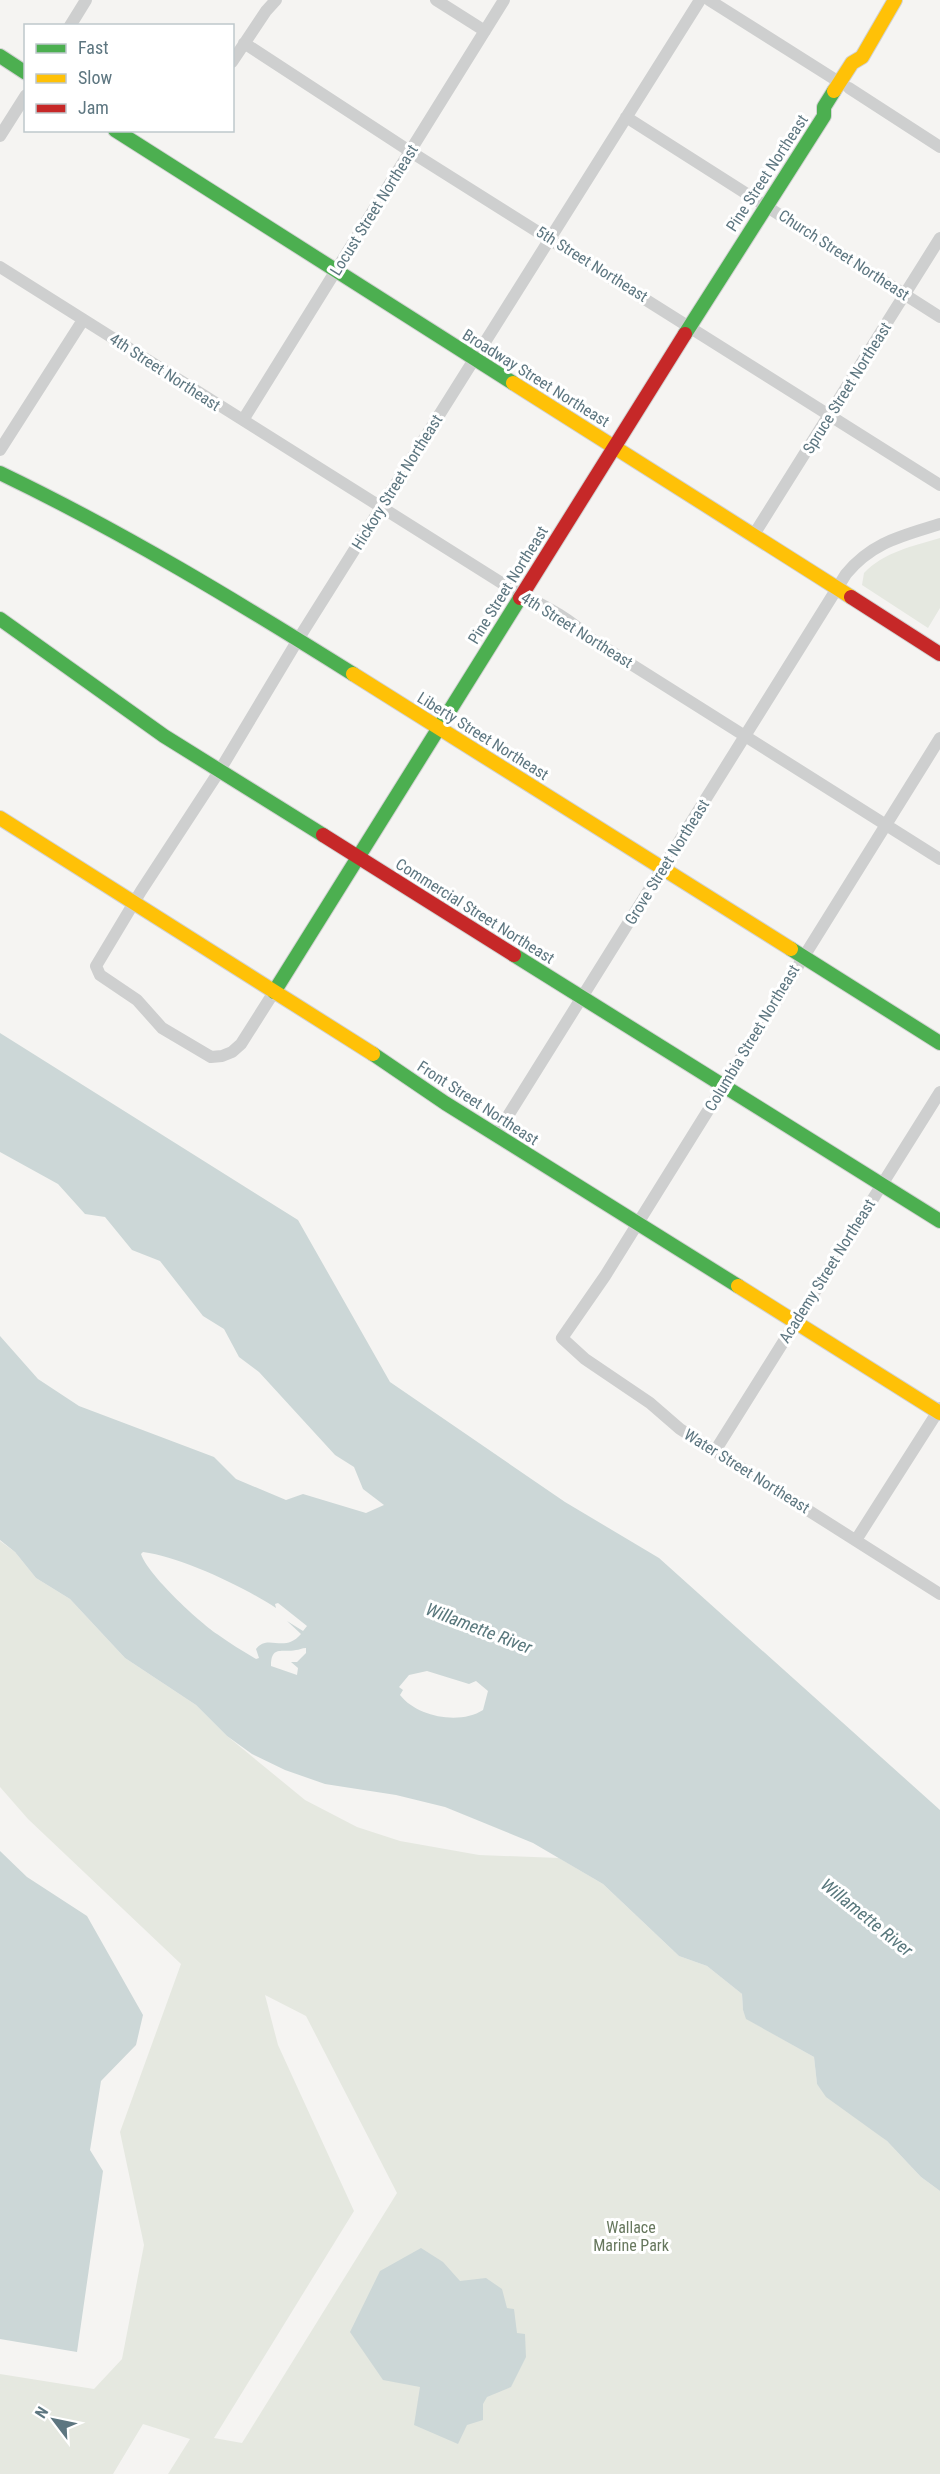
<svg xmlns="http://www.w3.org/2000/svg" width="940" height="2474" font-family="'Roboto Condensed',sans-serif">
	<style>
		.green { fill: #e5e8e0; fill-rule: evenodd }
		.water { fill: #ccd7d7; fill-rule: evenodd }
		.lines { fill: none; stroke-linecap: round; stroke-linejoin: round }
		.fast-casing { stroke: #d1d2d2; stroke-width: 16 }
		.slow-casing { stroke: #d1d2d2; stroke-width: 16 }
		.jam-casing { stroke: #d1d2d2; stroke-width: 16 }
		.street { stroke: #cecfcf; stroke-width: 12 }
		.fast { stroke: #4caf50; stroke-width: 14 }
		.slow { stroke: #ffc107; stroke-width: 14 }
		.jam { stroke: #c62828; stroke-width: 14 }
		.labels { text-anchor: middle; dominant-baseline: central; stroke-width: 6; stroke-linejoin: round; paint-order: stroke }
		.street-label { font-size: 16px; fill: #5d7680; stroke: #fff }
		.park-label { font-size: 16px; fill: #66775d; stroke: #fff }
		.water-label { font-size: 18px; font-style: italic; fill: #58777c; stroke: #fff }
	</style>
	<rect width="100%" height="100%" fill="#f5f4f2"/>
	<path class="green" d="M940,538V608L928,628L862,585L864,573C884,552 913,546 940,538Z
		M0,1541L15,1552L36,1578L70,1599L125,1658L196,1705L227,1736L305,1800L357,1827L400,1841L479,1855L559,1858L603,1884L679,1956L707,1966L742,1994L743,2010L747,2019L814,2057L817,2084L887,2141L921,2177L940,2191V2474H168L190,2439L143,2424L113,2474H0V2374L94,2389L122,2359L144,2245L120,2132L181,1964L28,1819L0,1787ZM265,1995L306,2016L397,2193L242,2443L214,2438L354,2211L278,2045Z"/>
	<path class="water" d="M0,1033L298,1220L390,1382L565,1502L659,1558L940,1810V2191L921,2177L887,2141L826,2097L817,2084L814,2057L746,2019L743,2010L742,1994L707,1966L679,1956L603,1884L533,1843L445,1807L396,1795L325,1784L285,1770L252,1754L227,1736L196,1705L125,1658L70,1599L36,1578L15,1552L0,1540V1336L38,1379L79,1406L214,1457L236,1479L286,1500L303,1494L366,1513L384,1505L363,1489L354,1467L335,1455L259,1372L239,1357L224,1329L203,1316L160,1261L132,1250L105,1217L85,1214L58,1184L0,1152ZM143,1552C182,1557 244,1587 276,1608L275,1604L278,1603L307,1626L303,1631L287,1621L301,1634C284,1654 268,1633 256,1649L259,1658L256,1659C243,1651 229,1643 217,1634C198,1621 148,1575 141,1554ZM306,1648V1653L297,1662H291L298,1668L297,1675L271,1666C271,1645 282,1653 296,1650C299,1650 302,1648 306,1648ZM427,1671L469,1684L476,1681L488,1691L483,1710C460,1725 417,1717 400,1695L403,1690L399,1687L409,1675Z
		M0,1851L27,1877L87,1916L143,2015L136,2045L101,2081L90,2150L103,2171L77,2352L0,2339Z
		M421,2248L443,2262L460,2281L486,2278L502,2289L507,2308L514,2309L517,2333L525,2334L526,2357L511,2387L487,2397L483,2404V2420L467,2425L458,2444L414,2425L420,2387L383,2380L350,2332L380,2271Z"/>
	<g class="lines">
		<defs>
			<path id="fast" d="M0,56L26,73
				M115,130L513,383
				M685,334L824,116V107L834,91
				M0,473C123,532 238,602 353,674
				M0,619L164,736L323,835
				M791,949L940,1043
				M514,955L940,1221
				M274,992L520,598
				M373,1054L445,1103L738,1286"/>
			<path id="slow" d="M834,91L852,63L862,57L895,0
				M513,383L851,597
				M353,674L791,949
				M0,818L373,1054
				M738,1286L940,1413"/>
			<path id="jam" d="M851,597L940,654
				M520,598L685,334
				M323,835L514,955"/>
		</defs>
		<use href="#fast" class="fast-casing"/>
		<use href="#slow" class="slow-casing"/>
		<use href="#jam" class="jam-casing"/>
		<path class="street" d="M436,0L485,31
			M709,0L839,82
			M70,26L86,0
			M244,43L411,152L940,485
			M232,62L266,11L276,0
			M849,88L940,147
			M626,117L940,317
			M0,136L26,95
			M0,267L508,587C535,602 565,614 588,637L940,859
			M243,420L504,0
			M0,450L83,320
			M753,536L940,238
			M940,738L605,1276L562,1338L585,1359L650,1403L680,1429L940,1594
			M274,992L241,1044L232,1052L222,1056L211,1057L162,1028L137,1000L100,975L96,966L141,891L220,770L299,638L700,0
			M496,1135L846,574C872,542 902,536 940,524
			M715,1451L940,1092
			M856,1540L940,1408"/>
		<use href="#fast" class="fast"/>
		<use href="#slow" class="slow"/>
		<use href="#jam" class="jam"/>
	</g>
	<g class="labels">
		<g class="street-label">
			<text transform="translate(767 173) rotate(-57)">Pine Street Northeast</text>
			<text transform="translate(374 210) rotate(-58)">Locust Street Northeast</text>
			<text transform="translate(844 255) rotate(33)">Church Street Northeast</text>
			<text transform="translate(592 264) rotate(32)">5th Street Northeast</text>
			<text transform="translate(165 372) rotate(33)">4th Street Northeast</text>
			<text transform="translate(536 378) rotate(32)">Broadway Street Northeast</text>
			<text transform="translate(847 388) rotate(-58)">Spruce Street Northeast</text>
			<text transform="translate(397 482) rotate(-58)">Hickory Street Northeast</text>
			<text transform="translate(508 585) rotate(-58)">Pine Street Northeast</text>
			<text transform="translate(577 630) rotate(32)">4th Street Northeast</text>
			<text transform="translate(483 736) rotate(32)">Liberty Street Northeast</text>
			<text transform="translate(667 862) rotate(-58)">Grove Street Northeast</text>
			<text transform="translate(475 911) rotate(32)">Commercial Street Northeast</text>
			<text transform="translate(752 1038) rotate(-59)">Columbia Street Northeast</text>
			<text transform="translate(478 1103) rotate(33)">Front Street Northeast</text>
			<text transform="translate(827 1271) rotate(-58)">Academy Street Northeast</text>
			<text transform="translate(747 1471) rotate(32)">Water Street Northeast</text>
		</g>
		<g class="park-label">
			<text x="631" y="2227">Wallace<tspan x="631" dy="18">Marine Park</tspan></text>
		</g>
		<g class="water-label">
			<text transform="translate(479 1628) rotate(21)">Willamette River</text>
			<text transform="translate(867 1917) rotate(39)">Willamette River</text>
		</g>
	</g>
	<rect x="24" y="24" width="210" height="108" fill="#ffffff" stroke="#bec8cc" stroke-width="1.5"/>
	<rect x="36" y="44" width="30" height="9" fill="#4caf50" stroke="#bec8cc" stroke-width="1.5"/>
	<text x="78" y="54" font-size="18" fill="#5d7680">Fast</text>
	<rect x="36" y="74" width="30" height="9" fill="#ffc107" stroke="#bec8cc" stroke-width="1.5"/>
	<text x="78" y="84" font-size="18" fill="#5d7680">Slow</text>
	<rect x="36" y="104" width="30" height="9" fill="#c62828" stroke="#bec8cc" stroke-width="1.5"/>
	<text x="78" y="114" font-size="18" fill="#5d7680">Jam</text>
	<g transform="translate(54 2420) rotate(302)" stroke="#ffffff" stroke-width="4.5" paint-order="stroke">
	<path d="M0-4.5L10 22L0 15L-10 22Z" fill="#5d7680"/>
	<text y="-9" font-size="16" font-weight="bold" text-anchor="middle" fill="#5d7680">N</text>
	</g>
</svg>
